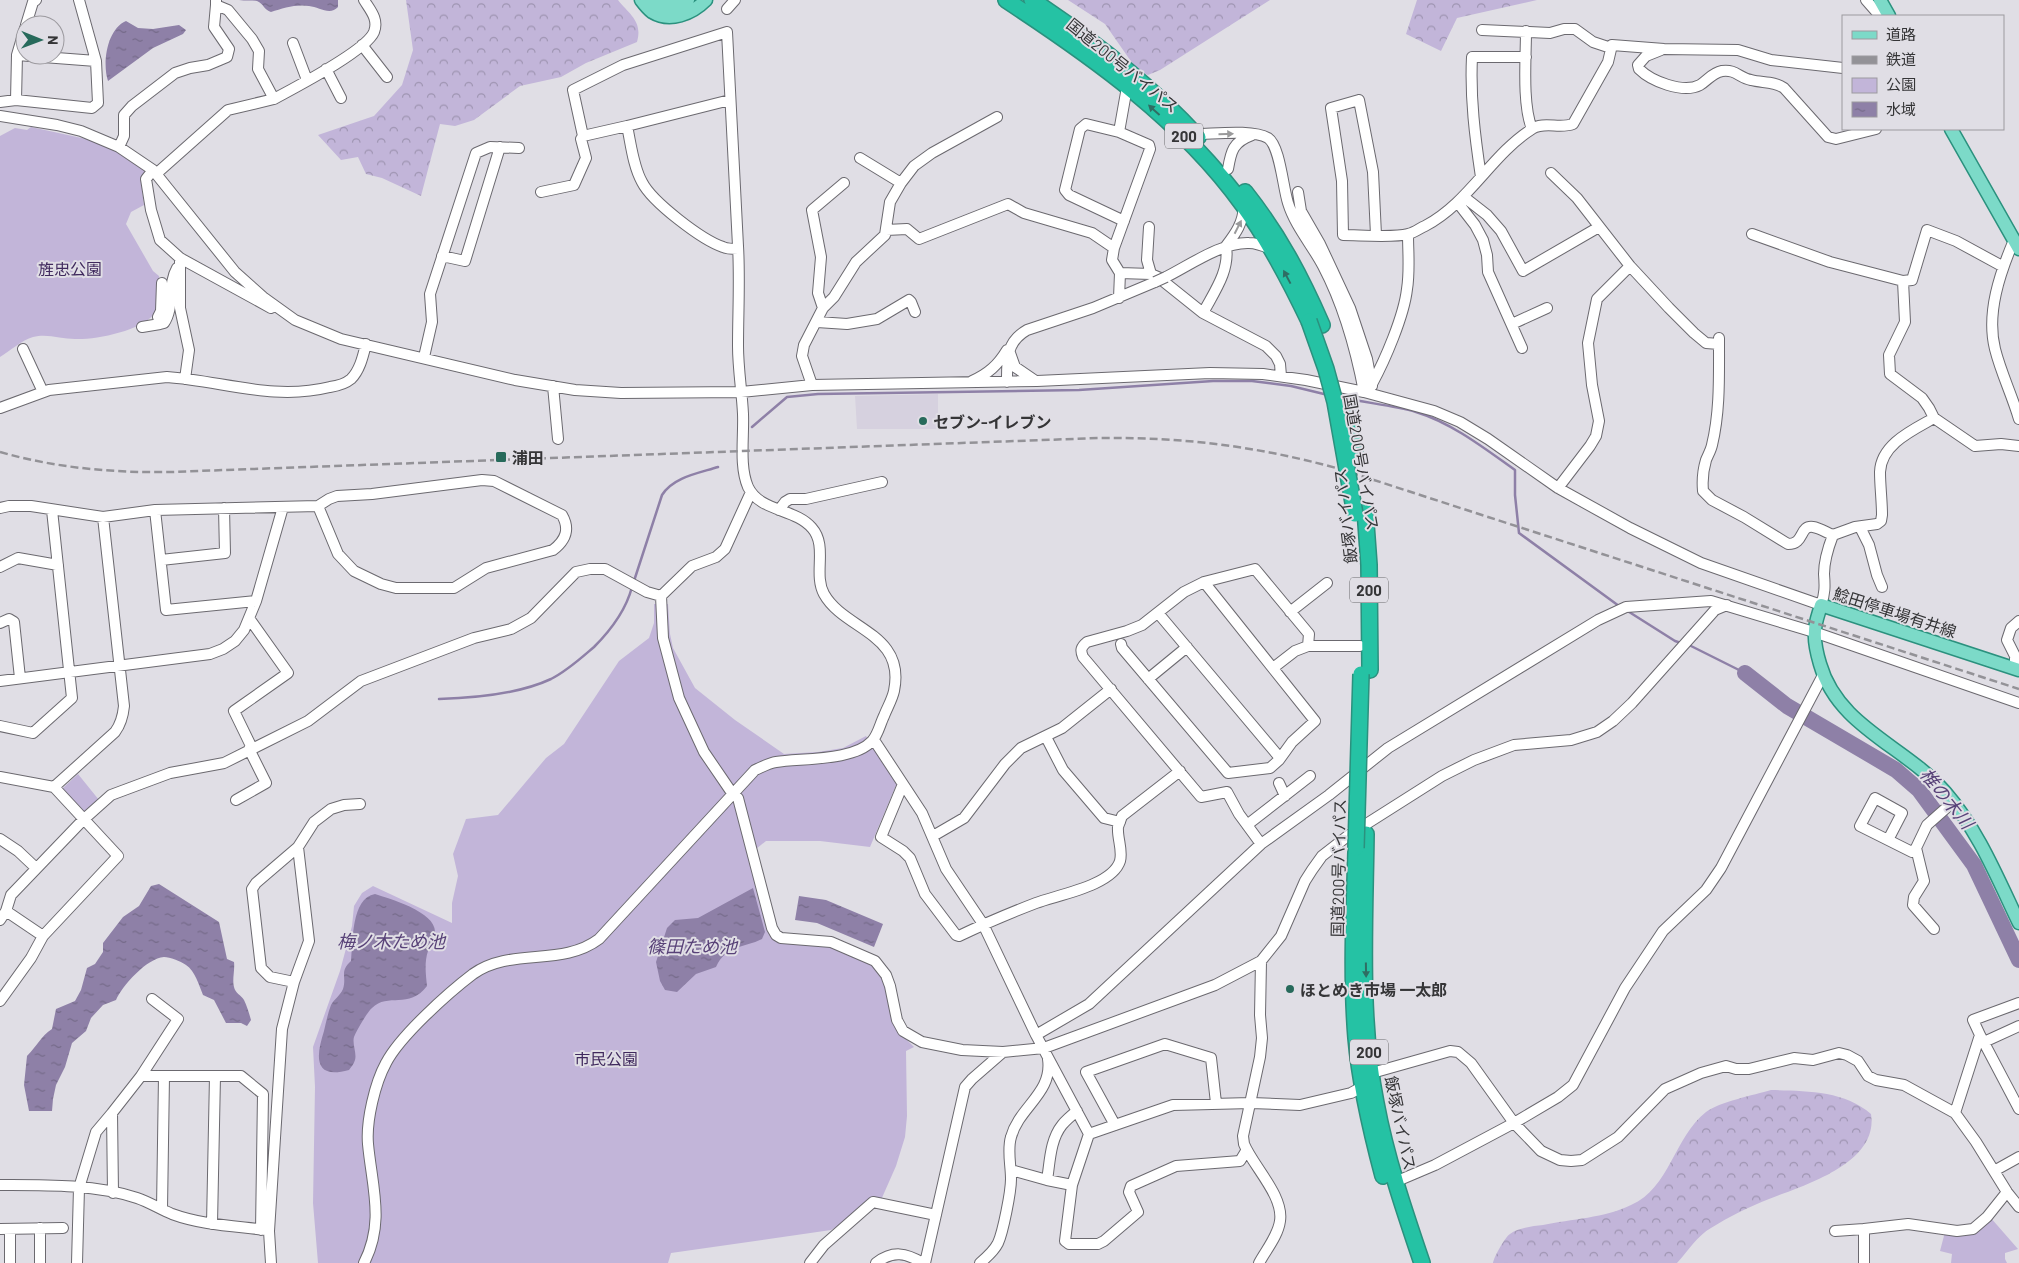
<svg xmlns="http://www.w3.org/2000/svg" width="2019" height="1263" font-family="Barlow,'Noto Sans JP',sans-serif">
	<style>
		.built { fill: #d6d1df }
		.forest { fill: url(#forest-crowns) }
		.park { fill: #c2b5d9 }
		.water { fill: url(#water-ripples) }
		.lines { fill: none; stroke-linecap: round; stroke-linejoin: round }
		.stream { stroke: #8e80a7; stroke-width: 2.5 }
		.river { stroke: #8e80a7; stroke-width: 16 }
		.minor-casing { stroke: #6b696f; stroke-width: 12 }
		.major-casing { stroke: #2b917e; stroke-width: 15 }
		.highway-casing { stroke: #2b917e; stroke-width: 18 }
		.minor { stroke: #fff; stroke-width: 10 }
		.major { stroke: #7cdac8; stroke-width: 12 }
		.highway { stroke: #25c2a4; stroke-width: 15 }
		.rail { stroke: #939297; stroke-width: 2.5; stroke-dasharray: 8 4; stroke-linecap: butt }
		.minor-bridge-casing { stroke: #6b696f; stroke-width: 12; stroke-linecap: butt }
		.highway-bridge-casing { stroke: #2b917e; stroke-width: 18; stroke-linecap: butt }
		.minor-bridge { stroke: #fff; stroke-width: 10 }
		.highway-bridge { stroke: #25c2a4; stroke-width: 15 }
		.oneway { fill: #2f6d63 }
		.oneway2 { fill: #9a9a9b }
		.poi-dot { fill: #276a5b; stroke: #e0dee5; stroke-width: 2 }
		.labels { text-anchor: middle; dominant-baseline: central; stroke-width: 4; stroke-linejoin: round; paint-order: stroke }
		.shield { fill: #e0dee5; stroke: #68686b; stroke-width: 1 }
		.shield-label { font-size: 15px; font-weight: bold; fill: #353537 }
		.street-label { font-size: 16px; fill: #353537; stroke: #e0dee5 }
		.park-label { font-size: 16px; fill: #402a5e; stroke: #e0dee5 }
		.poi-label { font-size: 16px; font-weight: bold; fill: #353537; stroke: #e0dee5; text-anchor: start }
		.water-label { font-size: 18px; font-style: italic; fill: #584278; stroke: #e0dee5 }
	</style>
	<defs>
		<pattern id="forest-crowns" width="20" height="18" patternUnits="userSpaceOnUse" patternTransform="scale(1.25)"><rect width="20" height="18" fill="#c2b5d9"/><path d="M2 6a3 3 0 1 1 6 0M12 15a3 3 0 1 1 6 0" fill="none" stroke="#9e94b1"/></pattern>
		<pattern id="water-ripples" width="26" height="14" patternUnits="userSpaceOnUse" patternTransform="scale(1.25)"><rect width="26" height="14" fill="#8e80a7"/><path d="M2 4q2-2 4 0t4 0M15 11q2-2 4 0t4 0" fill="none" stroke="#756a89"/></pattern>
	</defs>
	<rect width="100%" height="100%" fill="#e0dee5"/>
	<path class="built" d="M938,394V429H857L855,396Z"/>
	<path class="forest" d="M406,0H618C629,14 643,21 637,42L586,63L561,77L520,86L474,120L455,126L440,124L421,196L382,178L366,174L358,157L341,160L318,135L374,116L402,85L413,50Z
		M1068,0H1270L1160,70L1148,75L1137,70L1105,24Z
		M1417,0H1537L1457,18L1441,51L1406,34Z
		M1771,1090C1804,1091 1844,1090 1871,1114C1879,1163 1805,1185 1769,1199C1749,1207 1730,1216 1711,1228C1698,1235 1687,1252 1677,1263H1493C1494,1257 1505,1237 1510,1234C1518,1228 1533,1226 1543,1225C1571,1219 1605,1218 1631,1205C1670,1188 1674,1137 1706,1112C1719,1102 1754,1095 1771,1090Z"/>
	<path class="park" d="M31,127L100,142L130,158L147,170C138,179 143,193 144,205L131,212L126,224L153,271L159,276C160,288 161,304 154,314C141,331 95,340 75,339C61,339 47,333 33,337C22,340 10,351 0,357V136L15,128L27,130Z
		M654,604H668L670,634L673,648L695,688L735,720L784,754L818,752L843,748L866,736L897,783L870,847L820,841H766L756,849L770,932L830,945L871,963L883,978L898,1031L914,1047L906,1051L907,1116L905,1137L896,1166L881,1200L831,1230L671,1253L668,1263H318L313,1203L315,1087L313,1047L340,971L352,926L354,906L362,893L373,886L452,923V903L458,876L453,854L466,819L498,815L546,758L564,744L619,661L649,638L654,623Z
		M78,774L99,800L85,814L63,791V788Z
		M1990,1217L2018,1249L2005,1253V1259L2007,1263H1951L1952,1254L1940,1251L1945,1232L1960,1233Z"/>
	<path class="water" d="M239,0H338V7C330,16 319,7 309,6C296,4 283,8 271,12C264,10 264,4 257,1C252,0 245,1 239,0Z
		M126,21L138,28L153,29L179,25L186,30L183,34L153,48L108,81C102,63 107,29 126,21Z
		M159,884L219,922L227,959L234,962C235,970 232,980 234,987C235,993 241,995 244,1000C247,1006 249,1013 251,1020L247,1026L241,1023H226L214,1000L203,995C199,985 195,971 186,965C180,961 170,957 164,957C147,958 122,986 116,1000L103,1005L91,1018L86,1031L72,1043L65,1067L56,1085L53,1099L52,1111H29L24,1085L27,1056C37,1046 41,1036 52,1029L56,1009L75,1001L81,990L87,968L95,964L103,952V943L123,917L139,906L151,886Z
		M753,888L765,932L762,939C744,948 726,945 716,967L696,974L677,992L665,990L660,981L656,962L667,928L675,920L698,918Z
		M375,894C390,899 437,912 435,933C434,939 429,945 428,951C424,963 426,975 427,986C409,1010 388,992 372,1008C367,1012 356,1032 354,1037C352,1044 357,1053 355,1060C354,1064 351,1067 349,1070C313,1080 316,1056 324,1031C326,1022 328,1013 331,1005C334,999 340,996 343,989C347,976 339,972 351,961C353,942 351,898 375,894Z
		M799,896L826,900L883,924L874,947L817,923L795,920Z"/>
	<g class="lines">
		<path class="stream" d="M1340,397C1365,403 1392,405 1416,412C1452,423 1484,448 1515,470V495L1519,533L1619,606
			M752,427L787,397L818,394L1079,390L1213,381H1252L1291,386L1328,395
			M634,581L662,495C673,477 699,473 718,467
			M1626,610L1675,641L1681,643
			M1689,645L1745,673
			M439,699C474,698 519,694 551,679C567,671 580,659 594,647C611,630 626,610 632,587"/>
		<path class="river" d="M1745,673L1787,706L1896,770L1919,790L1974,865L2019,960"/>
		<defs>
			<path id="minor" d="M1866,0L1880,16
				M727,9L735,0
				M26,25L33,2L36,0
				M1482,30L1550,33L1564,29H1575L1593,42L1611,48
				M1526,31C1526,58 1522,104 1532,129
				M293,43L307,80
				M362,45L387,77
				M1661,50L1646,56L1638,65L1639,69C1651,81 1683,94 1700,85C1708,80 1712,73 1722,71C1736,69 1739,78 1751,80C1762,83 1774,81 1784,88L1828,137L1836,139L1876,129
				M17,55L96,61
				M326,69L341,98
				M274,99C294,88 366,51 374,32C379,19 370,10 364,0
				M16,100L17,55L25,28
				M0,102L16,100L92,108L98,103L96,61L79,0
				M0,116L57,125L81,131L119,147L153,170L235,272L263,297L295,320L341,339L515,380L575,390L621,393L741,392L812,385L1037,381L1210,373L1263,374L1306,380L1364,392L1434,411L1460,422L1488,439L1558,488L1630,528L1701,563L1821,605C1825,594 1825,586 1824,574C1824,560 1828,548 1833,535L1855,527L1877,524L1881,521L1882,515C1882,501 1880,486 1880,472C1881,444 1913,430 1934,418
				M627,126L730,100
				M1119,132L1149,145L1150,149L1114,248L1112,260L1120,273L1119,298
				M1196,134C1214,134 1252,129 1268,138C1280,146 1283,188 1288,203C1295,226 1312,245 1323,266C1343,304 1356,350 1364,392
				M119,147L124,136V115L132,106L175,73L190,68L208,65L227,57L229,49L214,27L216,5
				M860,158L901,183
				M1228,169C1231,151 1233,142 1252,135
				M153,170L146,179L151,210L160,240L180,258V308L189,350L185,379
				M1551,173L1577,198L1630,266L1597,299L1588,343L1592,385L1599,421L1596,436L1590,446L1558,488
				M156,174L228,110L274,99L258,69L259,51L252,39L228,10L216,5V0
				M1481,177C1475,137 1470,98 1472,57H1526
				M541,192L574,185L586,158L581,139L583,136
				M1298,192L1301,211L1320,244L1350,308L1367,359L1372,386
				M1464,197L1487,215L1501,231L1523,271L1599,227
				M1458,203L1475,225L1483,240L1487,255L1488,272L1522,348
				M1124,221L1069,195L1065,190L1080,129L1086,124L1119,132L1127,87
				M1149,227L1147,260L1151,274
				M886,230L907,229L919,239L1008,204L1024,213L1092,233L1114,248
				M1752,234L1830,262L1903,281
				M1376,235L1373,172L1359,100L1331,108L1342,181L1343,235C1359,235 1394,238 1408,234C1414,233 1420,228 1425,226C1469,203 1491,155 1532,129C1543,121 1560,129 1573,124L1608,62L1612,45L1664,49L1738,50L1771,60L1843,68
				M2014,240C2000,273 1986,313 1995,349C2001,373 2012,395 2019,419
				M442,256L465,261L500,147
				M180,258L271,308
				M1630,266L1669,308L1694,333L1706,343L1719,344V338
				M2002,266L1956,241L1927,230L1912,280L1903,281L1905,322L1889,355L1890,374L1922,398L1929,408L1934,418L1975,446L2001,444L2019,446
				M1120,273L1151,274L1158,277L1203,313L1266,346L1276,356L1280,364L1281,376
				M1166,277C1190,265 1222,242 1249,243C1257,243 1264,246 1271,249
				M162,283L161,311L158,317L160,324L164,323C175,307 167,285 177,268
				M823,308L834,297L856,262L885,235L890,202L901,183L914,166L932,153L997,117
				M1203,313C1214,292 1230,271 1226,246C1236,233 1243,223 1244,206
				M817,322L847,324L877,319L909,300L911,302L915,312
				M1512,324L1547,308
				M142,327L160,324
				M1719,344C1719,377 1720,412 1712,445C1711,450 1708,455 1706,460C1703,470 1702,480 1703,491L1712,500L1744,517L1788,544C1805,544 1799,525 1813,527C1820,528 1827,533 1833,535
				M23,349L43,392
				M1010,353L1015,367L1034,380
				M424,357L432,322L430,294L476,153L490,147L519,148
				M972,381C988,374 998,365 1007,350
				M1007,382C1007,359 1006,342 1027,330L1093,308L1155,282
				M1372,384C1385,360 1404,316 1407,289C1410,271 1408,252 1408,234
				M812,385L802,356L804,345L823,308L818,293L821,257L812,210L844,183
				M553,386L558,439
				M0,408L49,390L167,377C223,381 273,401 330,387C337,386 345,384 351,379C360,370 363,356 366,344
				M482,480L494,481L562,515C570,529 566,540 553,550L486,568L454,588H396L381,584L354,571L338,554L318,506L329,499L337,496L372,494Z
				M751,492L725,549L716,557L692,566L661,596L663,638L679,698L704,752L732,793L738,798L772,928L776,935L781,938L831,942L875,961L886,975L890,986L897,1020L903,1031L922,1042L962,1050L1003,1052L1044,1048L1215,985L1261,961L1281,936L1305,881L1312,870L1322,856L1349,835L1442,776L1474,760L1514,745L1571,740L1597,732L1613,721L1632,703L1715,610L1727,605
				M0,508L9,506H31L103,517L155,510L318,506
				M155,510L166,610L256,601
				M779,510L785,502L790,499H806L882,482
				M1860,527L1869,545L1877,575L1882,587
				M161,560L225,553L224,508
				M0,567L18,558L58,565
				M1290,612L1327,583
				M1158,613L1280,758
				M249,618L288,673L234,711L252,748
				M0,623L9,619L14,622L20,678
				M1121,644L1122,648L1228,773L1270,768L1279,760L1292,742L1315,721L1204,582
				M1273,668L1295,651L1308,646
				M2015,669V656L2007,640L2011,628L2019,621
				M1148,679L1187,647
				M0,681L210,654L223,649L235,641L244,630L256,601L283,507
				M0,726L33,733L72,698L52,510
				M1046,737L1063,770L1104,818L1120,822
				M874,740L922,813L946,869L983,924L1036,1035L1089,1134L1173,1105L1251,1103L1300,1105L1351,1093L1362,1087L1372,1073L1450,1051L1458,1052L1471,1063L1514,1123L1541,1151L1560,1160L1571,1161L1582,1160L1618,1137L1665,1089L1701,1073L1726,1066L1736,1069H1749L1794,1058L1813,1060L1839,1053L1847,1055L1858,1061L1868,1076L1876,1080L1904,1085L1955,1113L1976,1142L2007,1192L2019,1207
				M0,777L54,787L118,856L43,936L31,958L0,1001
				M1279,783L1285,796
				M903,784L881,837L903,851L910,858L925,894L956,935L959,936C984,924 1010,913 1036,903C1057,895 1112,886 1120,861C1123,850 1117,838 1118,827C1119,824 1121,819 1122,816L1180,771
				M54,787L115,732C121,724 123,716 124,706L103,517
				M236,800L266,783L249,749
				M1247,825L1310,776
				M933,836L964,818L1005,764L1021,748L1062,728L1111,689
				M0,839L18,851L36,868
				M1888,840L1902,813L1875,798L1860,826L1912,852L1916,848
				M1261,844L1239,814L1227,792L1201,797L1083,657C1080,650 1081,647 1087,642L1127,631L1142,625L1184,592L1204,582L1255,569L1309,634L1308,646H1360
				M6,911L43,936
				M0,920L6,911L11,895L83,820L111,795L170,773L224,763L308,721L361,681L474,638L511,629L531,618L576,572L590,569H605L647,592L661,596
				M1934,929L1913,905L1914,897L1924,881L1916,848L1927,825L1953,802
				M294,982L270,977L261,968L252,889L256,883L298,847
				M1036,1035L1089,1004L1261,844L1329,795L1388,748L1598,620L1626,607L1711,601L1814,632L2019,703
				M1980,1035L2019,1109
				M1984,1042L2019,1026
				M141,1076L178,1019L152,999
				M1955,1113L1980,1035L1973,1020L2019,1003
				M1115,1125L1086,1072L1165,1044L1211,1058L1216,1103
				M1089,1134L1072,1185L1065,1241L1069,1244H1098L1104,1241L1138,1212L1129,1192L1131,1186L1176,1166L1240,1161L1246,1151
				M1011,1170L1047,1180C1050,1162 1050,1140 1062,1125C1066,1120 1072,1115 1077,1111
				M1994,1171L2019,1157
				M1047,1180L1072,1185
				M1395,1182L1435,1165L1514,1123L1558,1097L1573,1085L1625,988L1663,931L1706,890L1721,868L1823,675
				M0,1185C43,1185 95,1184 137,1198C149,1202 160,1209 172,1214C202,1225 234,1226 266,1230
				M113,1193L112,1113L141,1076H241L263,1094L261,1230
				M162,1209L164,1076
				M212,1224L215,1076
				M40,1228V1263
				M0,1229L63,1228
				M10,1229V1263
				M1835,1231L1864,1229
				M77,1263L79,1188L96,1132L112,1113
				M271,1263L269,1231L282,1029L294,982L309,941L298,847L314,822L331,809L344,805L360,804
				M364,1263C385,1222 372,1187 368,1144C366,1121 375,1083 386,1063C400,1036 448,993 473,974C511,947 562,967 599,939L755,770C762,767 769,763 776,762C802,758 854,761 872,741C878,735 880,724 884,716C887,708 892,700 894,691C906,633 844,630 824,594C813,574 828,546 812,528C795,508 760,512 748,487C739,466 744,437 743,414C742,392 738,369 738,346C738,313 740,279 738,246C735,175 730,103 727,32L623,65L573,90L583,136L627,126C631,144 633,166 642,182C652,202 702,240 723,247C727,249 733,249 738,249
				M810,1263L824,1245L873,1202L936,1215
				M876,1263C893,1250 906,1253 923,1263
				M925,1263L965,1087L972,1079L1003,1052
				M980,1263C986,1258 994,1251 998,1243C1003,1232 1011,1192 1011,1179C1011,1165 1007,1150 1011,1137C1019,1107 1053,1093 1048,1059
				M1259,1263C1266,1250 1278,1236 1280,1221C1284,1196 1253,1166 1244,1144L1243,1136L1260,1057L1262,1038L1260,1015L1261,961
				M1864,1263V1229L1908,1224L1957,1231L1973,1229L1987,1217L2007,1192"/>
			<path id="major" d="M641,0C644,4 648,9 652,12C670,23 692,14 706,0
				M1880,0L1889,16
				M644,1C660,5 674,10 688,0
				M1951,129L2019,249
				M2019,670L1821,605C1819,613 1815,622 1815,631C1814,642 1817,654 1820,664C1838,727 1905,746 1945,792C1978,830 1997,877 2019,923"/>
			<path id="highway" d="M1006,0C1093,57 1182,120 1243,205C1269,241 1290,281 1309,321
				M1032,0C1091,39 1149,84 1198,137
				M1245,192C1279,235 1300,275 1322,325
				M1365,510L1369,565L1370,670
				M1366,834C1365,919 1359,1019 1376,1103C1386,1157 1404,1210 1422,1263
				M1356,852C1354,914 1351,977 1356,1038C1360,1085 1371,1131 1383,1176"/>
		</defs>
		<use href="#minor" class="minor-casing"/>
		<use href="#major" class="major-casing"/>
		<use href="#highway" class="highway-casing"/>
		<use href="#minor" class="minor"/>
		<use href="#major" class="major"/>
		<use href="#highway" class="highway"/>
		<path class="rail" d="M0,452C56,468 113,473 171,472L1098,438C1184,437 1256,446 1340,469L2019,689"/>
		<defs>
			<path id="minor-bridge" d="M1155,282L1166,277"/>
			<path id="highway-bridge" d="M1309,321L1326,369L1335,402L1355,514
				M1348,412L1356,458
				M1356,848L1361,674"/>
		</defs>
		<use href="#minor-bridge" class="minor-bridge-casing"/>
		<use href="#highway-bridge" class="highway-bridge-casing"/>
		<use href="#minor-bridge" class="minor-bridge"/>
		<use href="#highway-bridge" class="highway-bridge"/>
	</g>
	<defs><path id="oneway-solid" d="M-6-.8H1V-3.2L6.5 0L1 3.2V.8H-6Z" transform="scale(1.25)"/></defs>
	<g class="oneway">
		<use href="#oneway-solid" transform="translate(1154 110) rotate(-138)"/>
		<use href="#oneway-solid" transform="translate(1287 277) rotate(-118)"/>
		<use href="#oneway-solid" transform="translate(1366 970) rotate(89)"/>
	</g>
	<g class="oneway2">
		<use href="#oneway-solid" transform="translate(1226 134) rotate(-1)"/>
		<use href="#oneway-solid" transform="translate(1238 227) rotate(-63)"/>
	</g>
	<g class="poi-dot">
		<circle cx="923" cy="421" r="5"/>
		<rect x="495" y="451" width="12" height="12" rx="2.5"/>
		<circle cx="1290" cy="989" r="5"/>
	</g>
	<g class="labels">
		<g class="shield">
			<rect x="1165" y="123.5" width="38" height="25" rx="4"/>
			<rect x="1350" y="577.5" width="38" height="25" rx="4"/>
			<rect x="1350" y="1039.5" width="38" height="25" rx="4"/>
		</g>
		<g class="shield-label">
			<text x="1184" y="136">200</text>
			<text x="1369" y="590">200</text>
			<text x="1369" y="1052">200</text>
		</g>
		<g class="street-label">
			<text transform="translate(1123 65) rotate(39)">国道200号バイパス</text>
			<text transform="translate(1362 462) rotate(80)">国道200号バイパス</text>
			<text transform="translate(1345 516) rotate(-97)">飯塚バイパス</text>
			<text transform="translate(1895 612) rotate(18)">鯰田停車場有井線</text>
			<text transform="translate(1338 868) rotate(-89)">国道200号バイパス</text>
			<text transform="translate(1401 1123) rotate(78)">飯塚バイパス</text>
		</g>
		<g class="park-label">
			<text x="70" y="268">旌忠公園</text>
			<text x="606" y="1058">市民公園</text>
		</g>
		<g class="poi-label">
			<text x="933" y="421">セブン-イレブン</text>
			<text x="512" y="457">浦田</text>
			<text x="1300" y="989">ほとめき市場 一太郎</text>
		</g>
		<g class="water-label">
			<text transform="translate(1947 798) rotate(51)">椎の木川</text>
			<text x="391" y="941">梅ノ木ため池</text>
			<text x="692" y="946">篠田ため池</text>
		</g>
	</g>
	<rect x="1842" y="15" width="162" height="115" fill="#e0dee5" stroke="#9c9a9f"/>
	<rect x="1852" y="31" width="25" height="8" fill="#7cdac8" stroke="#9c9a9f"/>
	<text x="1886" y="40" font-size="15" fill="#353537">道路</text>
	<rect x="1852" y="56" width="25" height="8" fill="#939297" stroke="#9c9a9f"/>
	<text x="1886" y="65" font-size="15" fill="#353537">鉄道</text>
	<rect x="1852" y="78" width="25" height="15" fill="#c2b5d9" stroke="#9c9a9f"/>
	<text x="1886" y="90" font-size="15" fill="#353537">公園</text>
	<rect x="1852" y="102" width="25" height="15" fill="url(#water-ripples)" stroke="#9c9a9f"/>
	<text x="1886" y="115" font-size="15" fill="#353537">水域</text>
	<g transform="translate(40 40) rotate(91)"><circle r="24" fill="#e0dee5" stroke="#9c9a9f"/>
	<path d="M0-4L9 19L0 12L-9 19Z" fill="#276a5b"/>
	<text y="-8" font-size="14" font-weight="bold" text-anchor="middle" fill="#353537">N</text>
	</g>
</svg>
